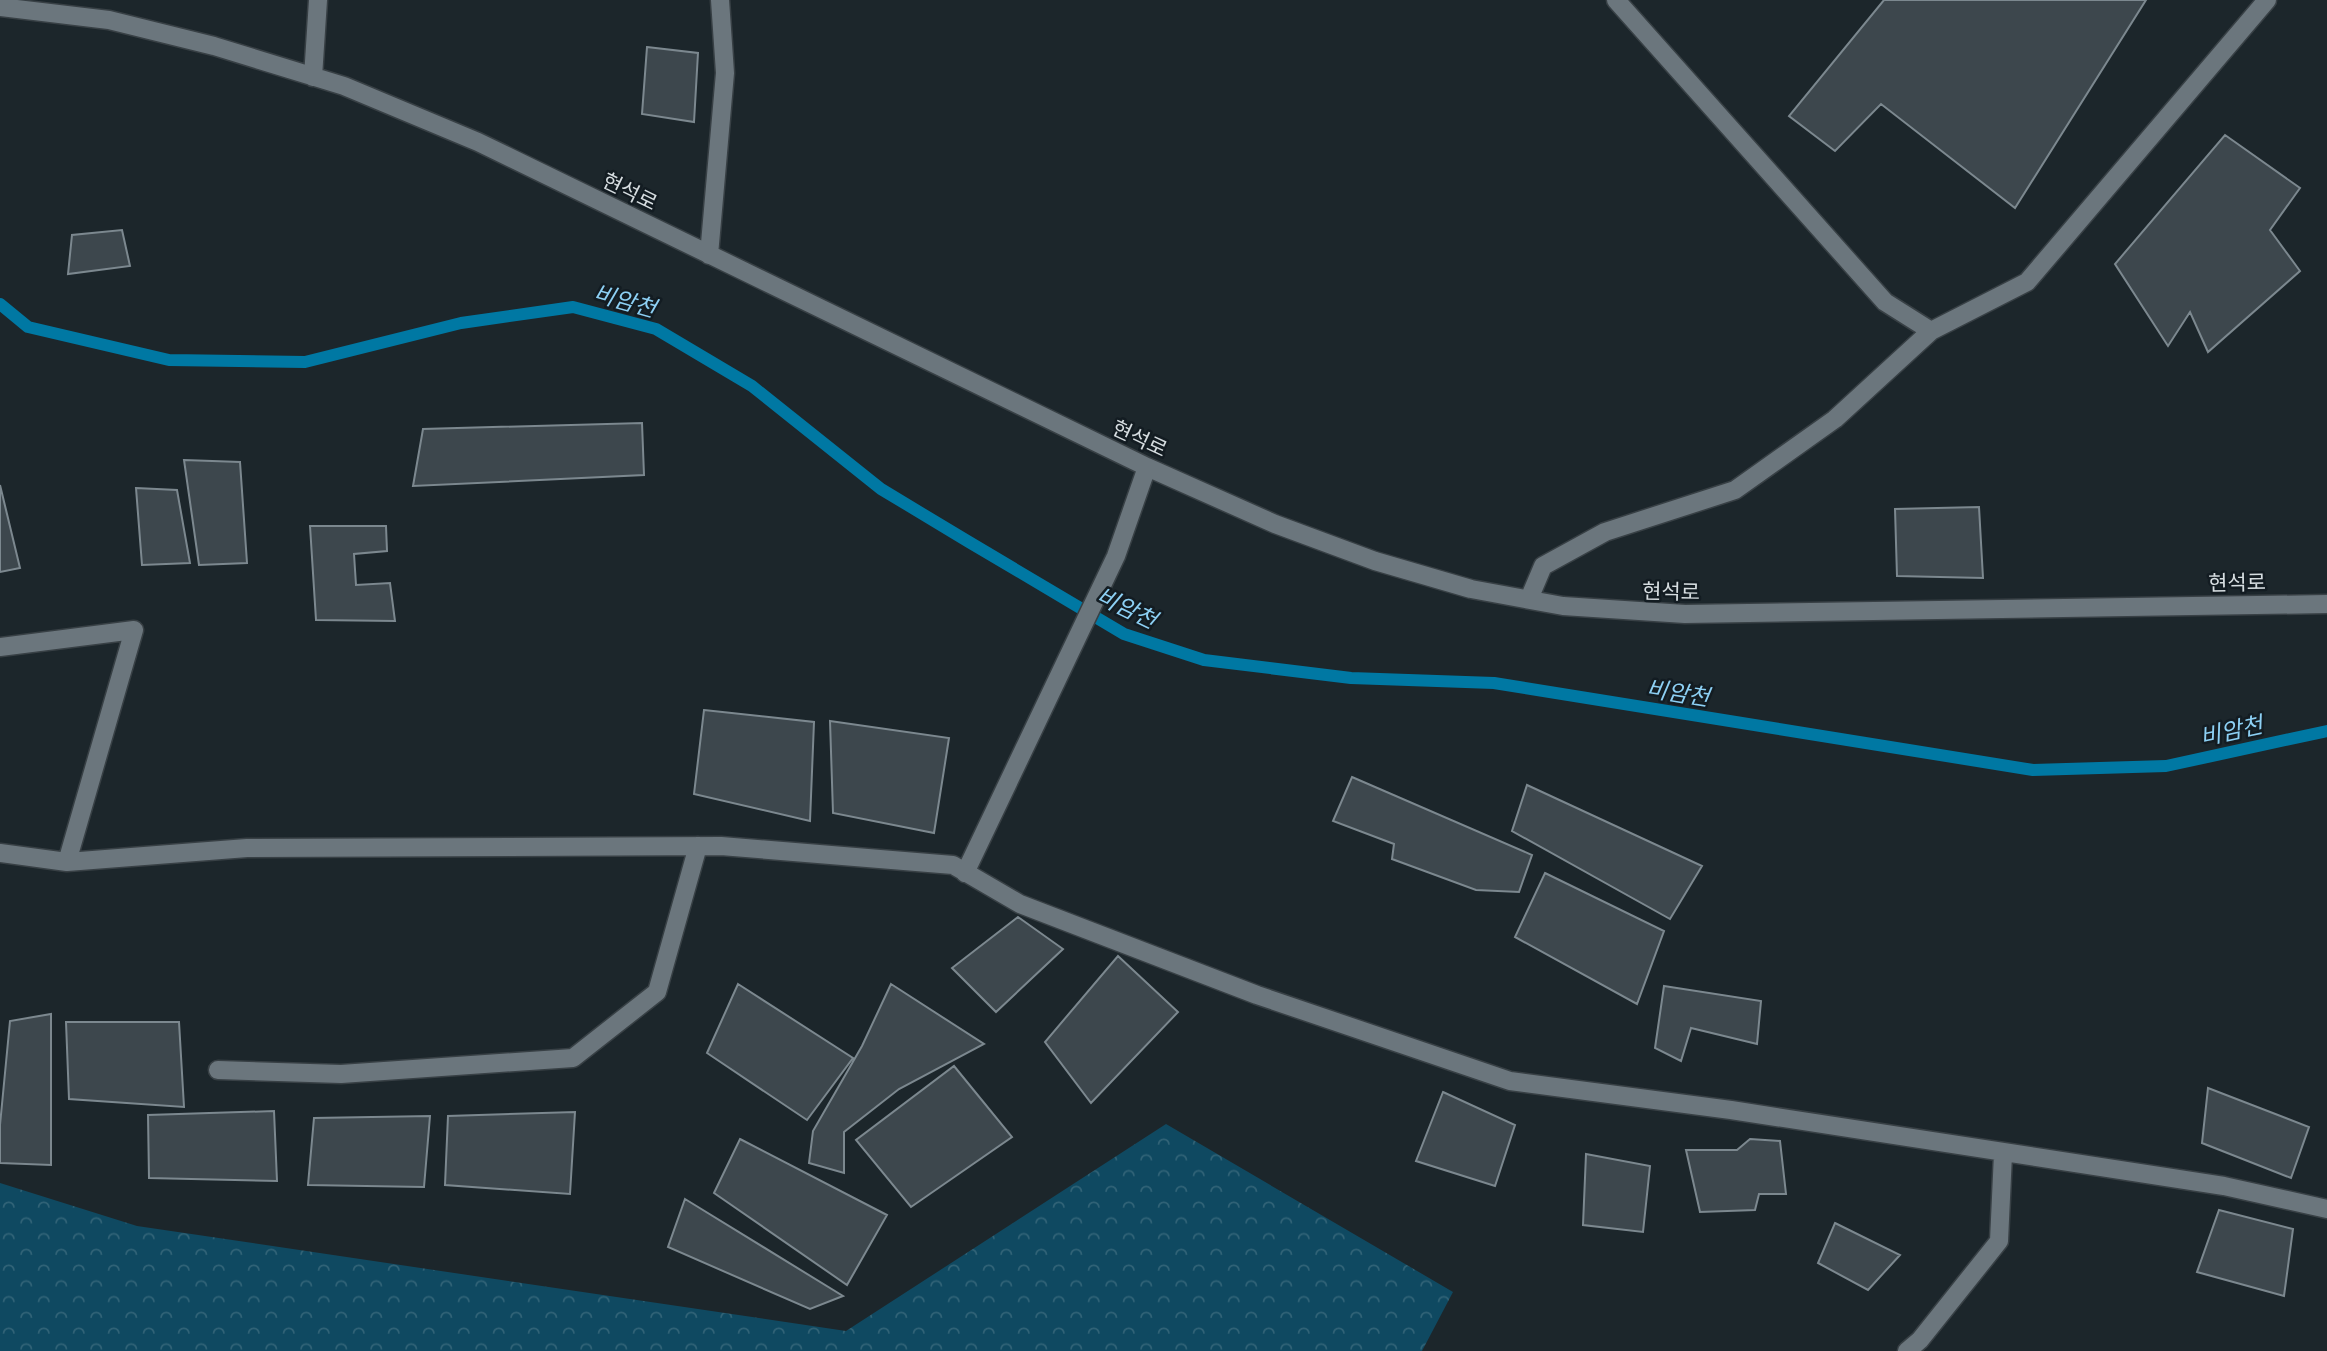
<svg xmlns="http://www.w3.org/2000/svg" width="2327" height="1351" font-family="'Noto Sans','Noto Sans KR',sans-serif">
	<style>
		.forest { fill: url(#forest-crowns) }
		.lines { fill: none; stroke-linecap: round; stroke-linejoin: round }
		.stream { stroke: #0078a3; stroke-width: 12 }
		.building { fill: #3d474d; stroke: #7c888f; stroke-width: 2 }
		.minor-casing { stroke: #384045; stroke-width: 21 }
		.minor { stroke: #6b767d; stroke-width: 18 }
		.labels { text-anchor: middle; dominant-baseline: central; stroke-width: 5; stroke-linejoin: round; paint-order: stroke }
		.street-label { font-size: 21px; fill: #d6dde0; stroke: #131c22 }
		.water-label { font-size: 23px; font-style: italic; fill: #8dd0f4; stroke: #131c22 }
	</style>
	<defs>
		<pattern id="forest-crowns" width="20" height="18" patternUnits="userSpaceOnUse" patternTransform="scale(1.75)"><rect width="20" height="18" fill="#0f4961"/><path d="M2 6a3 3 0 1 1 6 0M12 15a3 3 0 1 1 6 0" fill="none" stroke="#316377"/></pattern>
	</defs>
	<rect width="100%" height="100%" fill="#1c262b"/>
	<path class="forest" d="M1166,1124L1453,1292L1422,1351H0V1183L137,1226L846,1331Z"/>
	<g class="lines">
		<path class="stream" d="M0,304L28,327L169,360L305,362L461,323L573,307L656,329L752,386L881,489L969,542L1124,634L1204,660L1351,678L1494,683L2033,770L2166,766L2327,731"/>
	</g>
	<path class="building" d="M1884,0H2146L2015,208L1881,104L1835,151L1789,116Z
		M647,47L698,53L694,122L642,114Z
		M2225,135L2300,188L2270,230L2300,271L2208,352L2190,312L2168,346L2115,264Z
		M122,230L130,266L68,274L72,235Z
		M642,423L644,475L413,486L423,429Z
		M184,460L240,462L247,563L199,565Z
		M0,485L20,568L0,572Z
		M136,488L177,490L190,563L142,565Z
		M1979,507L1983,578L1897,576L1895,509Z
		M310,526H386L387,551L354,554L356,585L390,583L395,621L316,620Z
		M704,710L814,722L810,821L694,794Z
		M830,721L949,738L934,833L833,813Z
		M1352,777L1532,855L1519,892L1476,890L1392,859L1394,844L1333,821Z
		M1527,785L1702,866L1670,919L1512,831Z
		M1545,873L1664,931L1637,1004L1515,937Z
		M1018,917L1063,949L996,1012L952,968Z
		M1118,956L1178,1012L1091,1103L1045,1042Z
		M738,984L853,1058L807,1120L707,1053Z
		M891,984L984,1044L899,1089L844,1132V1173L809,1163L813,1131L862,1046Z
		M1664,986L1761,1001L1757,1044L1691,1028L1681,1061L1655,1048Z
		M51,1014V1165L0,1163V1125L10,1021Z
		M66,1022H179L184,1107L69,1099Z
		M954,1066L1012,1137L911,1207L856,1140Z
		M2208,1088L2309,1127L2291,1178L2202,1143Z
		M1443,1092L1515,1125L1495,1186L1416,1161Z
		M274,1111L277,1181L149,1178L148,1115Z
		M575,1112L570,1194L445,1185L448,1116Z
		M430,1116L424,1187L308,1185L314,1118Z
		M740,1139L887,1215L847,1285L714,1193Z
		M1750,1139L1780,1141L1786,1194H1759L1755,1210L1700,1212L1686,1150H1737Z
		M1586,1154L1650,1166L1643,1232L1583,1225Z
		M685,1199L843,1296L810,1309L668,1247Z
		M2219,1210L2293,1229L2284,1296L2197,1272Z
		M1835,1223L1900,1255L1868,1290L1818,1263Z"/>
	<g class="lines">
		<defs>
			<path id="minor" d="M0,7L109,20L214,46L344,86L478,142L1147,467L1275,524L1375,561L1471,589L1563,606L1685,614L2327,604
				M313,77L318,0
				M709,255L725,73L720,0
				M1931,331L2027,282L2267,0
				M1529,599L1543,566L1605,532L1735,490L1835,419L1931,331L1885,302L1616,0
				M0,647L134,630L67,862
				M0,853L67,862L247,848L721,846L953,865L1020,904L1257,995L1510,1081L1731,1110L2224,1186L2327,1209
				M965,873L1116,556L1147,467
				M218,1070L341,1074L573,1058L657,992L698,846
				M1907,1351L1920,1340L1999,1241L2003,1154"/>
		</defs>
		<use href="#minor" class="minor-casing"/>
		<use href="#minor" class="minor"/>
	</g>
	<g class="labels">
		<g class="street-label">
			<text transform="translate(630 191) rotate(26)">현석로</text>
			<text transform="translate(1140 438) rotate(25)">현석로</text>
			<text transform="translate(2237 582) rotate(-1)">현석로</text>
			<text transform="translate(1671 591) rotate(1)">현석로</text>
		</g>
		<g class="water-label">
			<text transform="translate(625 300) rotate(16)">비암천</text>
			<text transform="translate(1127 607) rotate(26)">비암천</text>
			<text transform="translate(1678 692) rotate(9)">비암천</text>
			<text transform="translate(2231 730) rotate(-12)">비암천</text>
		</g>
	</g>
</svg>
